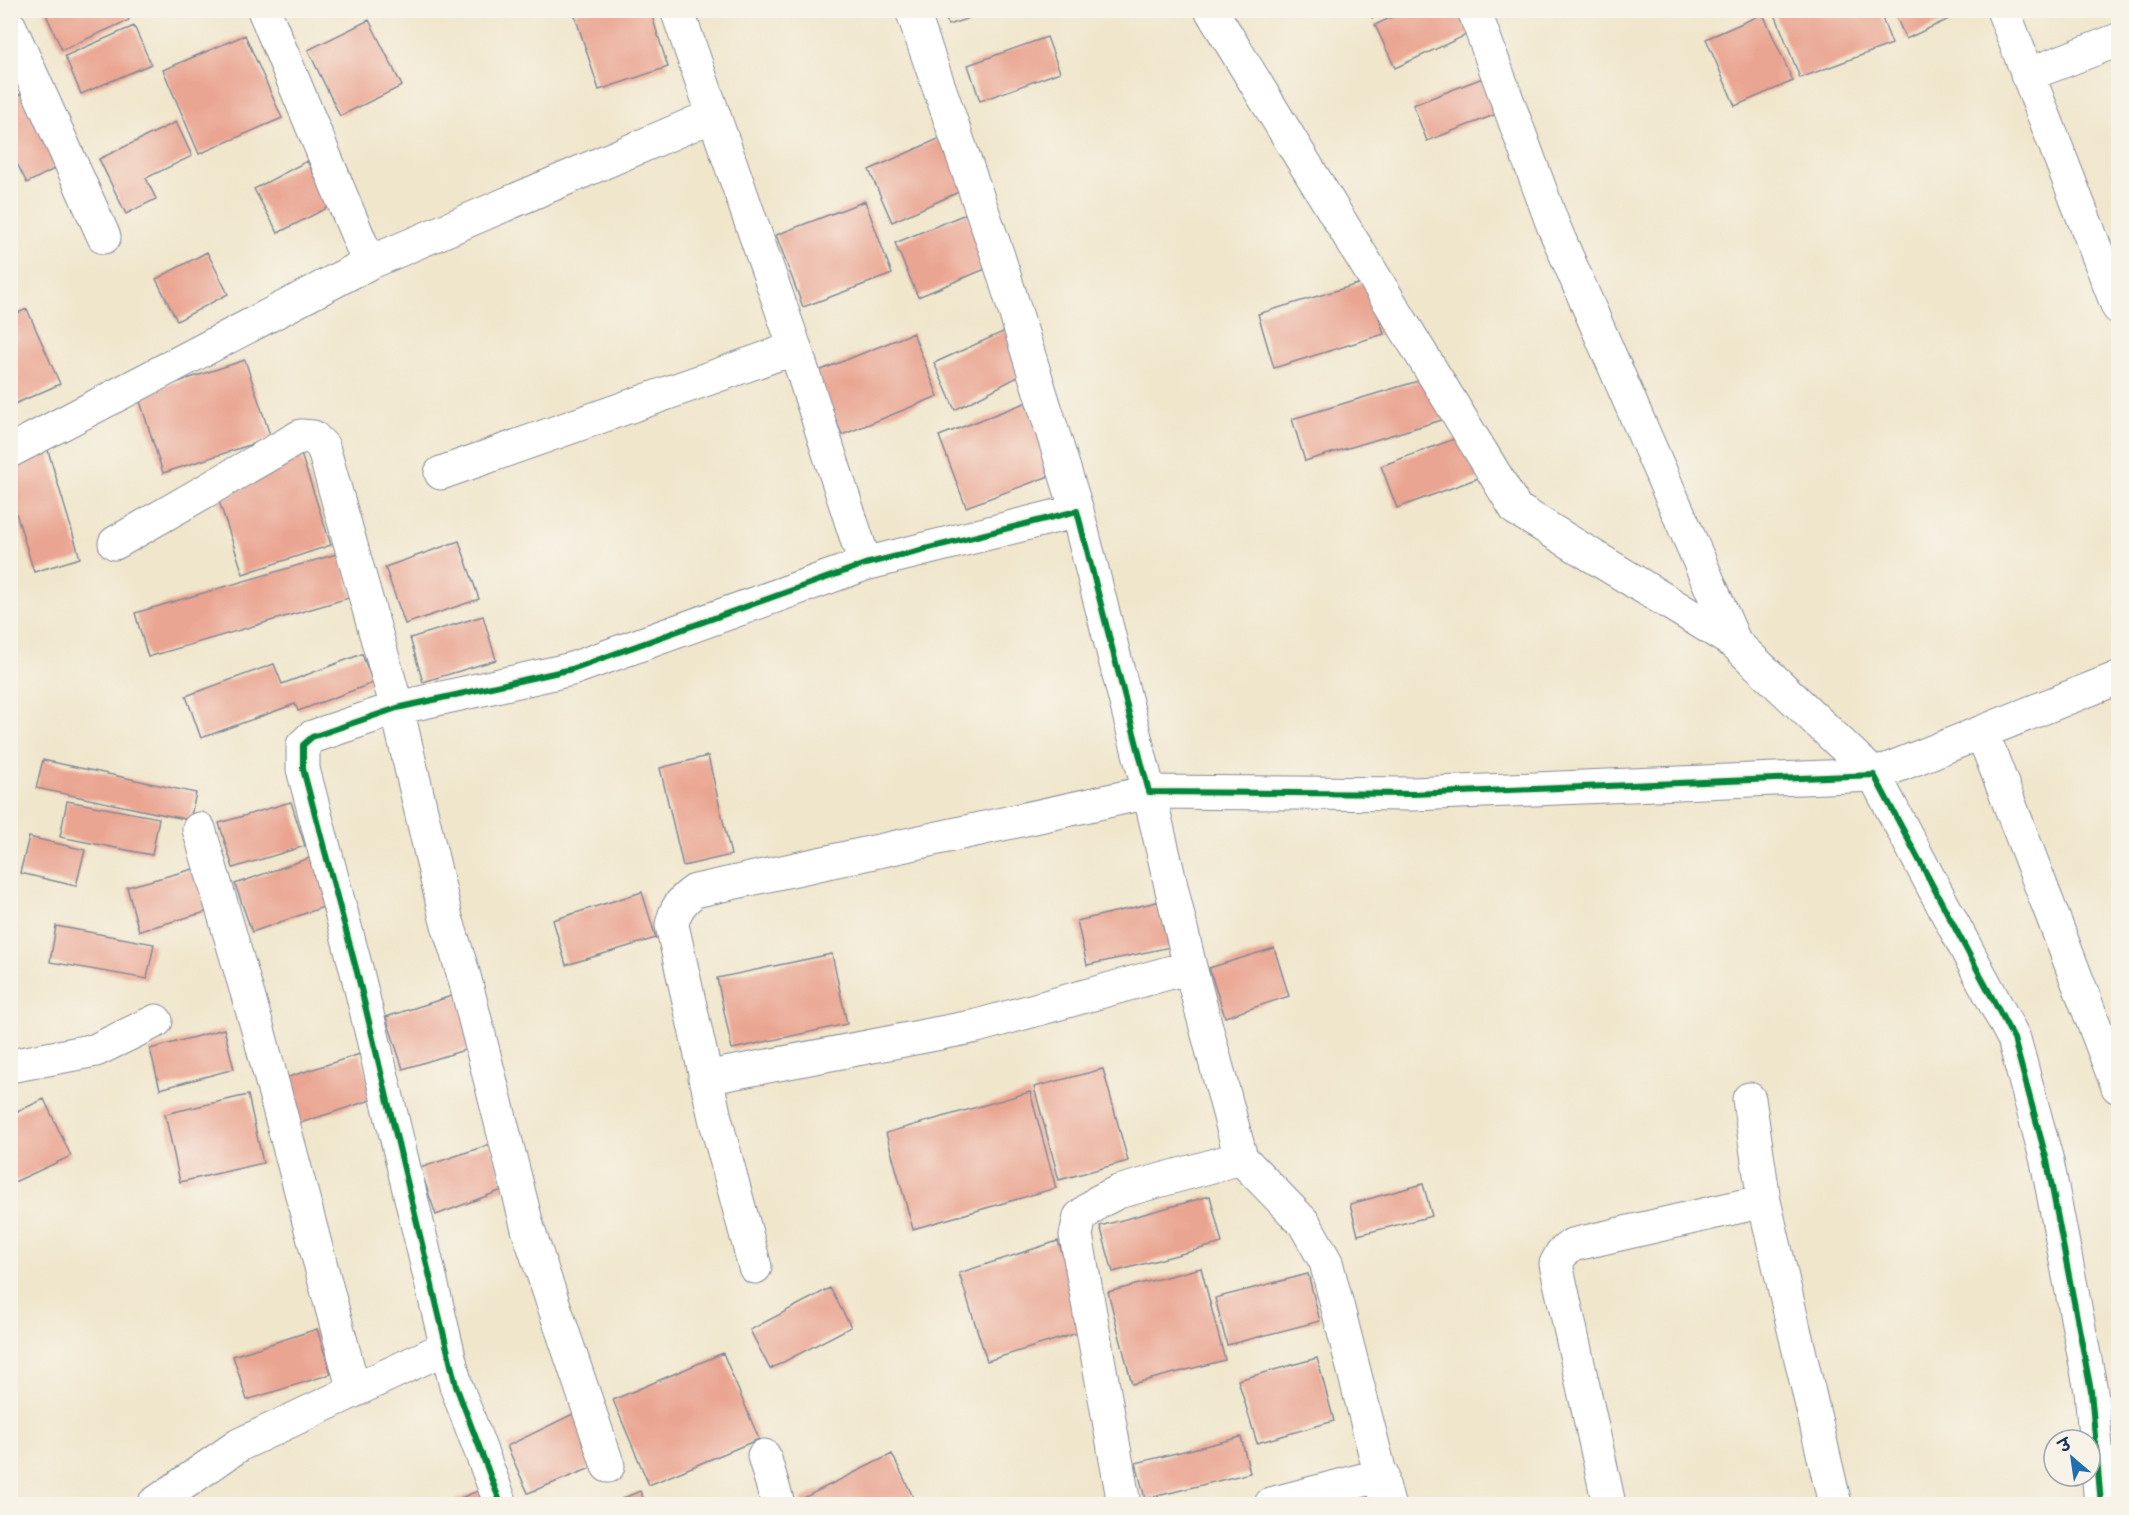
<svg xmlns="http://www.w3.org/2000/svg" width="2129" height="1515" font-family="Pangolin,'Playpen Sans Deva',sans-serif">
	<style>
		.building { fill: #eaa592 }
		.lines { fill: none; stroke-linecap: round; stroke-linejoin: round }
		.minor-casing { stroke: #868a95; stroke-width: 35 }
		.minor { stroke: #fff; stroke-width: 33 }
		.cycleway-casing { stroke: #f7f3e8; stroke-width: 10 }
		.cycleway { stroke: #00873e; stroke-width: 6 }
	</style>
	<rect width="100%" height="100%" fill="#f7f3e8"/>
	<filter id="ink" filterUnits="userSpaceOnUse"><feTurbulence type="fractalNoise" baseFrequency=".0167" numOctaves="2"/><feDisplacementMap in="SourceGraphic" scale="12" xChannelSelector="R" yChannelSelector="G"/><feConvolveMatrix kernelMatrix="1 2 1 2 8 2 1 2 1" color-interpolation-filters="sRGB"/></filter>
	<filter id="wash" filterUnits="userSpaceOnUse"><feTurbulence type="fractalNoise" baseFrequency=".008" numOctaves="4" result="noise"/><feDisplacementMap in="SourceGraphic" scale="24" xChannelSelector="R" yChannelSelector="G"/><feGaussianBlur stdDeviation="1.35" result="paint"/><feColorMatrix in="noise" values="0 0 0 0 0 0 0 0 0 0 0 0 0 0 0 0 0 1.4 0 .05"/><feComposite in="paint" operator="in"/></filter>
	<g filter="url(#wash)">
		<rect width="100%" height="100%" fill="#f0e6cc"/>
		<g id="blocks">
			<path class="building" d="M44,10H124L129,20L62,50Z
				M581,10H650L668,67L599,90L574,13Z
				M943,10H991V11L948,25Z
				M1369,10H1388L1372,18Z
				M1406,10H1468L1477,30L1395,68L1375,25Z
				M1783,10H1879L1892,44L1800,78L1775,14Z
				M1893,10H1968L1906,39Z
				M1763,14L1793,81L1735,106L1706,39Z
				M369,20L402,86L340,116L308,50Z
				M134,26L151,64L81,94L65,56Z
				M245,35L282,118L199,154L163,70Z
				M1047,37L1060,72L980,101L968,65Z
				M1493,74L1507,110L1427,141L1413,105Z
				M27,91L64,164L27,183L10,150V99Z
				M176,122L192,156L146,178L156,199L126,214L99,159Z
				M947,135L970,187L892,222L869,170Z
				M307,161L331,206L278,233L254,189Z
				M865,201L892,274L803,307L776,235Z
				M968,213L990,267L918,297L895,243Z
				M207,252L228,294L177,321L156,279Z
				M1368,281L1384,334L1274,368L1258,314Z
				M27,309L60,384L10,406V316Z
				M1012,328L1029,371L955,410L934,363Z
				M913,333L938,396L842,435L816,372Z
				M245,360L271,438L163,473L138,395Z
				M1425,379L1448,418L1305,461L1292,419Z
				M1030,401L1057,473L966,507L939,436Z
				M1460,437L1484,476L1397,508L1381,466Z
				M47,447L80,558L34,572L10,493V459Z
				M301,454L331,545L243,574L219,501Z
				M459,541L479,599L405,624L385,567Z
				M340,553L352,597L148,657L135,613Z
				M483,616L496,660L423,682L410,638Z
				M362,654L373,683L298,711L295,704L201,738L186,696L274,664L282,684Z
				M708,756L731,855L683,866L660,768Z
				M43,760L196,793L190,820L36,788Z
				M67,801L159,818L152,855L60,837Z
				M291,802L305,846L233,868L219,823Z
				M29,837L85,850L76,886L20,873Z
				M315,856L332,904L252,932L235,884Z
				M201,867L213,910L139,931L127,887Z
				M642,892L656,938L566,965L553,920Z
				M1165,900L1175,946L1087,965L1077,921Z
				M56,926L154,944L147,979L50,962Z
				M1274,948L1289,996L1225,1017L1209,968Z
				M832,954L847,1024L732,1049L717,978Z
				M458,994L474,1047L403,1069L386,1017Z
				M224,1029L234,1069L160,1089L150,1049Z
				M360,1054L374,1099L294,1125L279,1080Z
				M1103,1069L1128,1161L1059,1180L1034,1087Z
				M1030,1092L1056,1188L913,1229L886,1133Z
				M248,1095L263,1163L180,1182L165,1114Z
				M44,1099L71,1156L10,1184V1115Z
				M491,1144L505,1189L436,1215L420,1168Z
				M1423,1184L1432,1216L1358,1235L1350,1204Z
				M1210,1196L1222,1243L1113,1272L1100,1226Z
				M1058,1241L1087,1330L987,1361L959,1273Z
				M1201,1268L1225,1360L1132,1384L1108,1292Z
				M1308,1274L1320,1321L1227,1345L1215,1298Z
				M830,1288L851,1327L770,1369L750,1330Z
				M317,1329L331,1374L247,1400L233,1356Z
				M723,1353L759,1439L649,1485L613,1400Z
				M1317,1358L1334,1421L1257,1443L1238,1380Z
				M575,1413L596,1466L528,1493L507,1446Z
				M1241,1437L1250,1473L1145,1499L1136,1463Z
				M892,1454L913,1497L897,1504H804L801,1499Z
				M480,1490L486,1504H446Z
				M640,1491L646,1504H610Z"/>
		</g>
	</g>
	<g filter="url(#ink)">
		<use href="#blocks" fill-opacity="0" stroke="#868a95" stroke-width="1.5"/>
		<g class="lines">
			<defs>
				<path id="minor" d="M264,10L369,263
					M677,10L795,348L865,564
					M912,10L998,256L1077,511
					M1211,10L1516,509L1735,643
					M1474,10L1553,225L1735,643L1874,775L2118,678
					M2003,10L2118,307
					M10,27L104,237
					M2027,75L2118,40
					M10,451L369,263L714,115
					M441,473L795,348
					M115,543L301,436L313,437L323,447L397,708L446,918L464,976L528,1229L608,1466
					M1982,732L2118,1087
					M199,829L259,1033L354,1391
					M10,1066L96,1050L156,1021
					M705,1078L977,1026L1190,967
					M1749,1099L1764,1201L1835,1504
					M755,1267L715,1118L672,925C675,909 682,900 695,891L1149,792L1190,967L1241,1158
					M764,1456L778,1504
					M154,1504L239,1445L447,1347
					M501,1504L456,1386L357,972L303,769V745L312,737L397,708L572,669L865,564L1077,511L1149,792L1412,794L1874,775L2014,1039L2047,1161L2091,1391L2101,1504
					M1124,1504L1076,1235L1080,1217L1098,1202L1118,1192L1241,1158L1304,1223L1326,1262L1388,1504
					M1271,1504L1382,1475
					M1609,1504L1556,1264L1562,1253L1572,1245L1764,1201"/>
			</defs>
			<use href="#minor" class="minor-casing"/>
			<use href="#minor" class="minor"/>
			<defs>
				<path id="cycleway" d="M501,1504L456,1386L357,972L303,769V745L312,737L397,708L572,669L865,564L1077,511L1149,792L1412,794L1874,775L2014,1039L2047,1161L2091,1391L2101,1504"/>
			</defs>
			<use href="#cycleway" class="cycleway-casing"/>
			<use href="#cycleway" class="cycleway"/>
		</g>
	</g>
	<rect width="2129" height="1515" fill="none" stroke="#f7f3e8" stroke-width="36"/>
	<g transform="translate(2072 1458) rotate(331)"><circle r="28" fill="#f7f3e8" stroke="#9fa5b1" stroke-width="1.5"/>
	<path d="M0-4.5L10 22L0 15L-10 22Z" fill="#1f6fb2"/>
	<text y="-9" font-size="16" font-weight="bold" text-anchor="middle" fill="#1b2f5e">उ</text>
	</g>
</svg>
